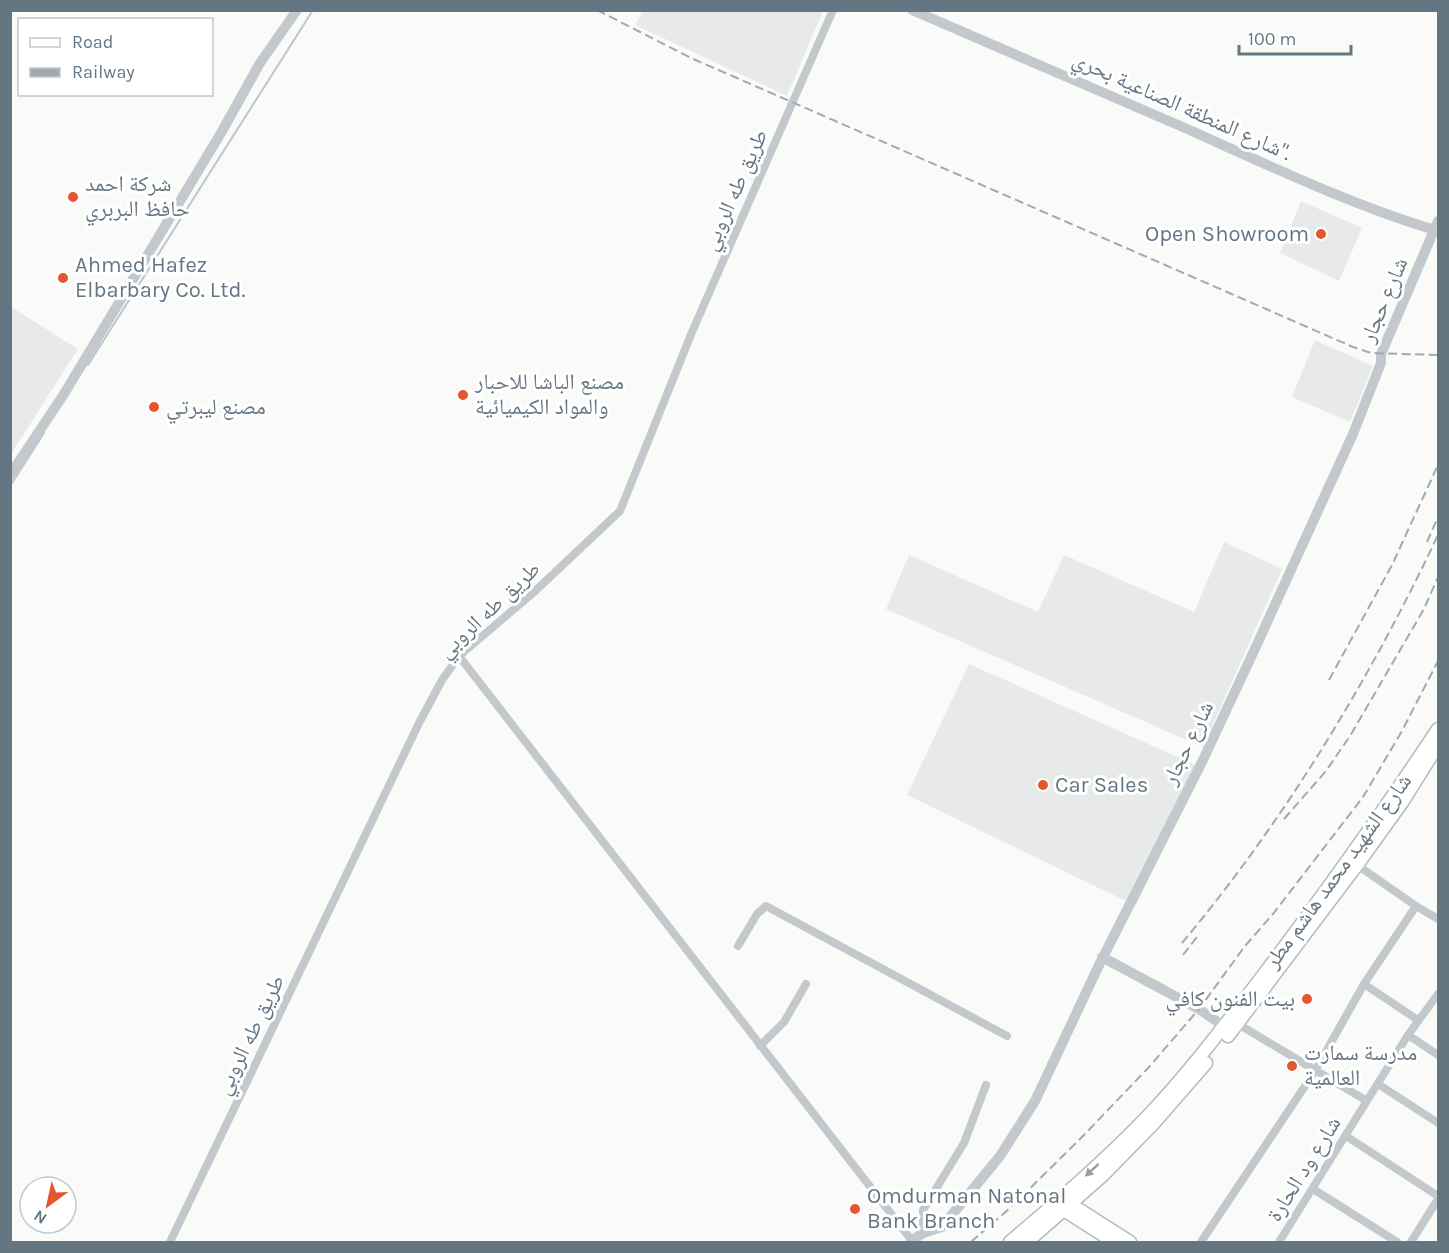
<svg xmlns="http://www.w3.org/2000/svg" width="1449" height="1253" font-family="Karla,'Noto Naskh Arabic',sans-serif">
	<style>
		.built { fill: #e8e9e9 }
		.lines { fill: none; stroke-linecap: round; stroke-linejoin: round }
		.stream { stroke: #bbc7cb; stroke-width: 2 }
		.primary-casing { stroke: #b5babe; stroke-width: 15 }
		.minor { stroke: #c3c8cc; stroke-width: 8 }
		.tertiary { stroke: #c3c8cc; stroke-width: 10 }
		.primary { stroke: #fff; stroke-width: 12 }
		.rail { stroke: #a2aab0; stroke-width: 2; stroke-dasharray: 9 4.5; stroke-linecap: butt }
		.oneway { fill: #939fa8 }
		.poi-dot { fill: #e4572e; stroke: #fff; stroke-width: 2 }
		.labels { text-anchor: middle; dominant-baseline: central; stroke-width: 6; stroke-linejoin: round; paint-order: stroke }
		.street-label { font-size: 22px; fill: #657683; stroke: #fff }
		.poi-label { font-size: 22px; fill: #657683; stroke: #fff; text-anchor: start }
	</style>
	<rect width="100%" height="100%" fill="#fafaf8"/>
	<path class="built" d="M643,11V10L823,11L787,96L635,25Z
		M1301,201L1362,228L1339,281L1280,253Z
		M11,307L78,349L11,454Z
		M1315,340L1373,366L1350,422L1292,397Z
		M1224,542L1282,569L1203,747L886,609L909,555L1038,612L1064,555L1194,612Z
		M969,664L1200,767L1136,906L907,795Z"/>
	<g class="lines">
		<path class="stream" d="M88,365L313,10
			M10,486L44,433"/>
		<defs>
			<path id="primary" d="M1228,1036L1357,865L1403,801L1438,745
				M1065,1197L1069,1203L1130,1242
				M1057,1204L1062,1209L1114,1242
				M1010,1242C1057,1202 1105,1161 1147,1117C1190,1072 1227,1022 1265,973C1325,893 1383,812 1438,729
				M1027,1242L1103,1175L1153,1124L1206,1063"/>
		</defs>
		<use href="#primary" class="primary-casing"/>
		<path class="minor" d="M459,656L913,1242
			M1357,865L1416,906L1438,919
			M738,946L757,914L766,906L1007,1036
			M1364,984L1418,1020
			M1238,1024L1367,1101
			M1408,1035L1438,1055
			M760,1046L784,1022L806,984
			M1378,1084L1438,1123
			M1346,1136L1438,1196
			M1313,1189L1397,1242
			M923,1233V1210L964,1143L986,1085
			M170,1242L419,723L442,680L459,656L533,593L620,511L692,332L833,10
			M1201,1242L1315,1071L1364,984L1416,906
			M1279,1242L1408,1035L1438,994
			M1411,1242L1438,1199"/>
		<path class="tertiary" d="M912,10C1003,50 1094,88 1185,128C1268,165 1351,205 1438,231
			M10,475L64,394L221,133L260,63L297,10
			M1102,957L1199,1009L1225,1027
			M911,1241L923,1233L942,1227L1000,1156L1035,1101L1100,963L1201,764L1253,653L1353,434L1381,363V354L1438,221"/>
		<use href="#primary" class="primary"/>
		<path class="rail" d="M597,10L691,58L1353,347L1371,353L1438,355
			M1427,542L1438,517
			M1329,680L1392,565L1438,465
			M1284,819L1326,771L1350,736L1424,609L1438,577
			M1182,943C1285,820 1370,679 1438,535
			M1183,955L1197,937
			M971,1242L1010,1208L1084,1135L1149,1067L1199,1009L1245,946L1273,914L1363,797L1402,731L1438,661"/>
	</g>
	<defs><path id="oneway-solid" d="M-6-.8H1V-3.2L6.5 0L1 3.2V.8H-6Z" transform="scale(1.5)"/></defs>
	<use class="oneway" href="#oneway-solid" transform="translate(1092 1170) rotate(137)"/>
	<g class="poi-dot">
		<circle cx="73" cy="197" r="6"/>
		<circle cx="1321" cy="234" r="6"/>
		<circle cx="63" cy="278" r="6"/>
		<circle cx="463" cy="395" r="6"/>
		<circle cx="154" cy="407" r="6"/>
		<circle cx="1043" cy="785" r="6"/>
		<circle cx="1307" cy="999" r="6"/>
		<circle cx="1292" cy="1066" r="6"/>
		<circle cx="855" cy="1209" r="6"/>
	</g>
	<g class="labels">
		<g class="street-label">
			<text transform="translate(1182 106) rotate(24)">شارع المنطقة الصناعية بحري".</text>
			<text transform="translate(735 190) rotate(-66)">طريق طه الروبي</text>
			<text transform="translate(1384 300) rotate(-67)">شارع حجار</text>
			<text transform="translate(489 610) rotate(-43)">طريق طه الروبي</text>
			<text transform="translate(1188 743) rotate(-64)">شارع حجار</text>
			<text transform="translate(1338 871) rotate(-54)">شارع الشهيد محمد هاشم مطر</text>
			<text transform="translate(250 1035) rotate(-64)">طريق طه الروبي</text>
			<text transform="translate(1304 1169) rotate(-58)">شارع ود الحارة</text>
		</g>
		<g class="poi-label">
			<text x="85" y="184">شركة احمد<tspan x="85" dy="25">حافظ البربري</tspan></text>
			<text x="1309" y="234" text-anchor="end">Open Showroom</text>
			<text x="75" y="265">Ahmed Hafez<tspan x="75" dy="25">Elbarbary Co. Ltd.</tspan></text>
			<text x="475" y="382">مصنع الباشا للاحبار<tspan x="475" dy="25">والمواد الكيميائية</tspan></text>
			<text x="166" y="407">مصنع ليبرتي</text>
			<text x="1055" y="785">Car Sales</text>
			<text x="1295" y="999" text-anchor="end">بيت الفنون كافي</text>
			<text x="1304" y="1053">مدرسة سمارت<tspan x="1304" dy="25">العالمية</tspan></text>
			<text x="867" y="1196">Omdurman Natonal<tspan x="867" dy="25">Bank Branch</tspan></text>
		</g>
	</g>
	<rect width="1449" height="1253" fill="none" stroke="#657683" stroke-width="24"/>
	<rect x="18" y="18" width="195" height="78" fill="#ffffff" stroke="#c1c8cd" stroke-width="1.5"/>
	<rect x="30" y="38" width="30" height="9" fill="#ffffff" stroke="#c1c8cd" stroke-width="1.5"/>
	<text x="72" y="48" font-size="18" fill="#657683">Road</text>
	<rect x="30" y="68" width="30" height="9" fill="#a2aab0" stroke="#c1c8cd" stroke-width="1.5"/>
	<text x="72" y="78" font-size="18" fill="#657683">Railway</text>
	<g transform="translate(48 1205) rotate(213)"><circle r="28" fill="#ffffff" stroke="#c1c8cd" stroke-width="1.5"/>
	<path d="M0-4.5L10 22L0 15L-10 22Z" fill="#e4572e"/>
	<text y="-9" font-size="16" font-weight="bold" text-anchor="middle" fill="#657683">N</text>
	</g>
	<path d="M1239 45v9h112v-9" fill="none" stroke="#657683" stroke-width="3"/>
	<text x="1248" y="45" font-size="18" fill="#657683" stroke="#ffffff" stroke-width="4.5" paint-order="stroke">100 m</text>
</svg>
